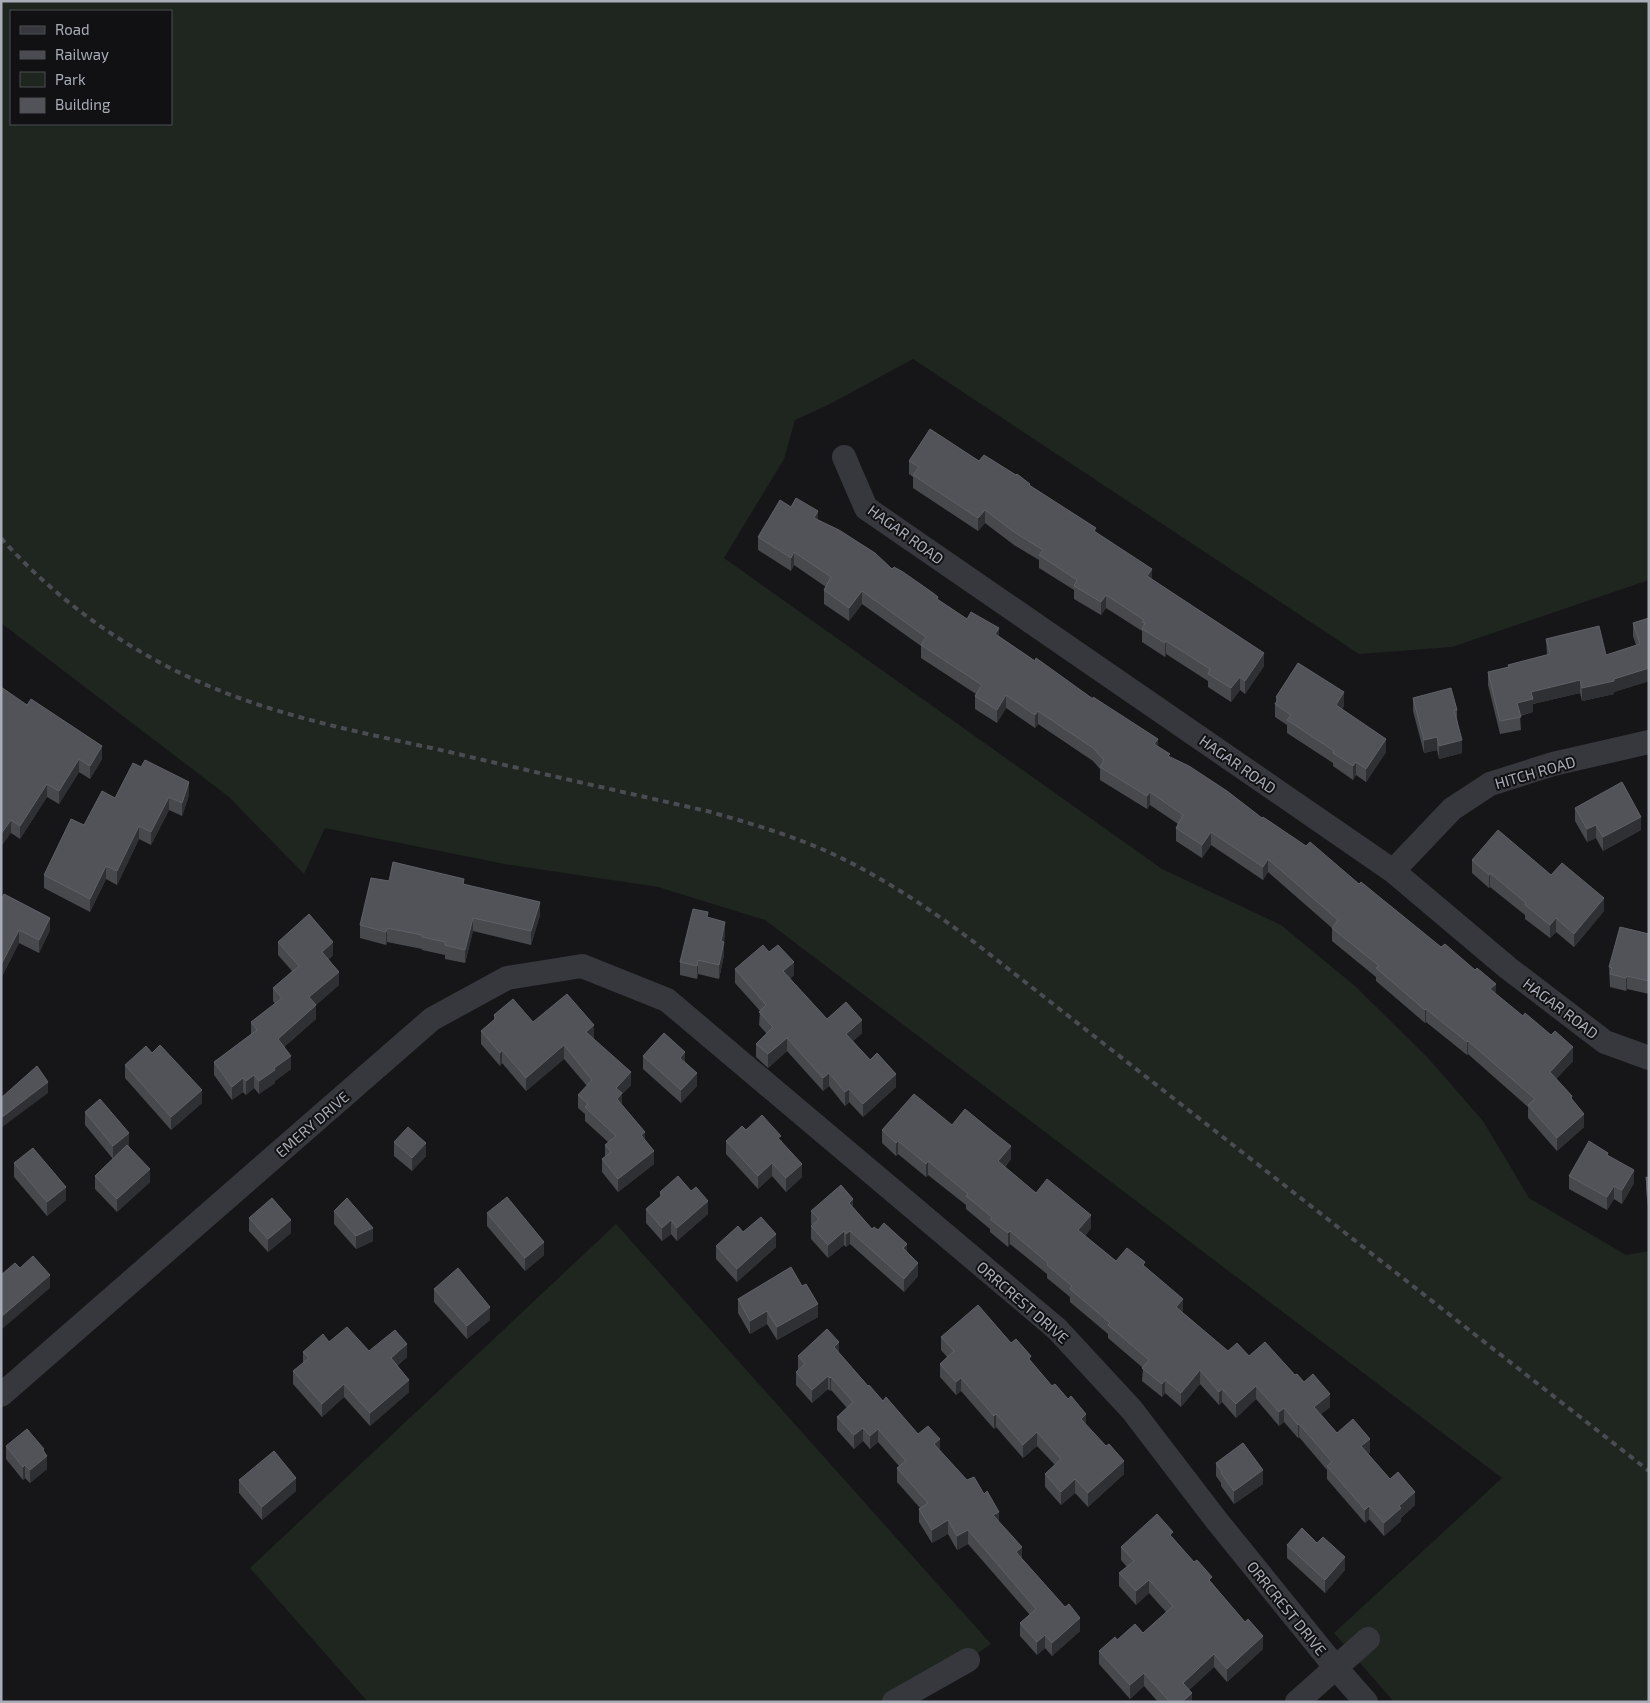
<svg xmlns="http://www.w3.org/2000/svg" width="1650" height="1703" font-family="'Exo 2',sans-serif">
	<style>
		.green { fill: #1e261f; fill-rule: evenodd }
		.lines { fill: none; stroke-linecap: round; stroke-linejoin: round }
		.minor { stroke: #37383d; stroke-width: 24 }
		.rail { stroke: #4a4c52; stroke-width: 4; stroke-dasharray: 6 5; stroke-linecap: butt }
		.wall { fill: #47494d }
		.shaded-wall { fill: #2f3033 }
		.building { fill: #525359; stroke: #5f6168 }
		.labels { text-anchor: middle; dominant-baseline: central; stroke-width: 4; stroke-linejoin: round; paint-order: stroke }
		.street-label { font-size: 15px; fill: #a8adb8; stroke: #111113 }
	</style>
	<rect width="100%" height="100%" fill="#161618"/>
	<path class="green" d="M1,1H1649V580L1452,647L1359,654L913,359L828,405L795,420L784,459L724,558L1162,869L1281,925L1355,986L1428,1058L1483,1121L1529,1198L1626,1255L1649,1251V1702H1394L1334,1633L1502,1478L765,920L658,887L505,864L325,828L304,874L229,797L1,623ZM11,11H171V124H11Z
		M616,1224L991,1644L968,1660L894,1702H368L250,1568Z"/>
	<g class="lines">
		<path class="minor" d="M844,457L866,508L1393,871L1508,968L1605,1042L1649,1058
			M1393,871L1452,809L1490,784L1553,764L1649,742
			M1,1395L432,1019L507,978L582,966L667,1000L1057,1329L1132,1410L1217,1521L1336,1668L1366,1702
			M894,1702L968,1660
			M1297,1702L1368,1639"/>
		<path class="rail" d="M1,538C63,608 144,662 231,695C300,721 373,735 445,751C534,772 623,792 711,812C749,823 787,834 824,850C878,874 927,907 974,942L1649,1471"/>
	</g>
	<path class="wall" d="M909,461H979L1030,486L1096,532L1152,579L1264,666L1245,694L1240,690L1231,702L1208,687V681L1166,654L1165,657L1142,642V631L1106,608L1101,615L1074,599V590L1039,568V560L1014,545L985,523L978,531L913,488V477L909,474Z
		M791,507L818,520L967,619L999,636L1158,746L1170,757L1359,884L1496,994L1573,1061L1556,1079L1572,1100L1584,1127L1557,1151L1528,1118V1107L1468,1054L1467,1055L1426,1022L1425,1023L1376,981V977L1332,941V928L1268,872L1263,880L1211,845L1202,858L1176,841V828L1178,824L1150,805L1147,809L1100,780V769L1093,761L1038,724L1035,728L1006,708L997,723L975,709V696L976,694L921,658V646L862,604L849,621L824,604V590L826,587L794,565L791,571L758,550V537Z
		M1649,618V681L1614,692V694L1582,701L1580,693L1533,704V712L1520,716L1521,730L1500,734L1488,685V672L1508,667V665L1547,655L1546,639L1606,655L1636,645L1633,636V623Z
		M1,687L102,759L90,779L79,772L59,804L47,797L20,839L11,833Z
		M1276,697L1344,706L1342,709L1386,752L1366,782L1356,775L1353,780L1333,766V763L1287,733V725L1275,717V704L1276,703Z
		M1413,698L1457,710V718L1462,753L1439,759L1437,750L1424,753L1413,711Z
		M189,795L182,816L169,810L151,845L139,839L117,885L106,879L90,912L44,888V875L84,825L115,798Z
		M1575,808L1641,830L1603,851L1596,838L1587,842L1575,821Z
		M1472,860L1551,875L1604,911L1574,947L1556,932L1550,938L1525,919V915L1490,887L1489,888L1472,873Z
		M389,881L464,885L540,915L531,945L473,931L465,963L445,959V955L422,950V949L387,942L386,945L360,938V925Z
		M1,900L50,930L39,953L19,943L1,978Z
		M708,918L725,935L724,942V955L719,979L698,974L697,979L680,975V962Z
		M1649,934V994L1627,989L1626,991L1610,987L1609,967Z
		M278,942L333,955L328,960L339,985L316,1005V1019L284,1047L291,1069L275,1081V1083L259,1094L254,1088L246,1095L243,1092L232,1100L214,1075V1062L251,1034V1022L275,1004L273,1001V988L292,971L278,955Z
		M769,952L794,975L790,979L827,1019L862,1033L853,1041L896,1087L863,1117L849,1102L845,1106L829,1086L823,1091L787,1051L768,1068L756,1057V1044L767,1034L759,1025L760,1011L735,983V969Z
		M494,1015L533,1022L594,1038V1039L631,1085L622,1094V1105L645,1140L654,1164L618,1192L602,1172V1159L605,1157V1145L608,1142L585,1121V1114L578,1108V1095L587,1086L564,1059L526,1091L502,1063L500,1066L481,1044V1031L494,1020Z
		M152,1053L202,1103L171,1130L125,1078V1065Z
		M643,1056L685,1062L697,1086L681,1103L643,1069Z
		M85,1112L129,1146L150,1182L117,1212L95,1189V1176L113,1159L85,1125Z
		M952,1125L1011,1159L1005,1167L1036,1193L1091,1228L1085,1236L1116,1261L1145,1268L1183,1313L1228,1351L1249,1356L1295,1375L1304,1382L1330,1407L1321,1414L1337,1433L1370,1452L1368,1454L1390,1479L1415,1505L1401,1518V1521L1384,1536L1369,1519L1365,1523L1327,1479V1470L1299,1437L1298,1438L1284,1422L1279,1426L1256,1399L1236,1418L1222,1402L1219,1405L1200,1384L1181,1407L1165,1393L1162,1397L1142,1381L1143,1368L1108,1338V1334L1070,1302V1297L1047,1278V1274L1010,1244L1008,1247L990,1232V1229L966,1209V1205L928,1175L926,1177L898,1154L896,1156L882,1143V1130Z
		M746,1130L781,1140L802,1177L786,1192L772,1176L758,1189L726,1154V1141Z
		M394,1142L426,1156L412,1171L394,1156Z
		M1648,1154H1649V1216L1646,1190V1177L1649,1178Z
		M1608,1155L1634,1183L1622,1204L1614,1199L1607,1210L1569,1189V1176Z
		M14,1163L66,1200L47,1216L14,1177Z
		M660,1192L708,1214L677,1241L671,1234L662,1241L646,1223V1209L660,1197Z
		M853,1207L872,1229L907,1252L918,1276L904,1292L850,1244L846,1247L844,1245L828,1258L811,1239V1226L812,1225L811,1224V1211Z
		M334,1211L373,1241L356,1249L334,1224Z
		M487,1213L544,1255L525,1271L487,1226Z
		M249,1218L291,1233L268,1252L249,1231Z
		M743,1232L776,1247L737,1282L716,1259V1246Z
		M802,1286L818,1317L777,1340L767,1324L750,1334L738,1313V1299Z
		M434,1289L490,1320L467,1339L434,1302Z
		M941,1337L1011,1343L1031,1362L1086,1425L1124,1474L1088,1507L1075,1493L1061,1505L1045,1487V1474L1055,1465L1037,1446L1023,1458L996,1427L994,1429L961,1391L956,1395L940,1377V1364L947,1357L941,1350Z
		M329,1342L369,1351L407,1357L397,1366L409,1392L370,1426L344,1397L322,1417L293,1384V1371L303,1363V1352Z
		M839,1353L868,1386L883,1401L918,1434L940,1450L999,1522L1022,1559L1080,1631L1052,1656L1045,1648L1037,1655L1020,1636V1623L1030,1615L968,1544L957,1550L948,1534L932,1543L919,1522V1509L920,1508L897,1482V1468L899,1466L878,1442L870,1449L863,1441L854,1449L837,1430V1417L847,1408L831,1390L830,1391L828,1389L812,1403L796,1385V1372L799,1370L798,1369V1356Z
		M6,1446L44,1452L47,1469L30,1483L25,1478L23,1480L6,1459Z
		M1216,1463L1263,1484L1234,1504L1221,1486V1483L1216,1476Z
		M239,1480L296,1491L262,1520L239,1493Z
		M1173,1538L1212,1583L1263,1649L1227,1682L1214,1667L1189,1690L1192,1702H1158L1144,1686L1130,1699L1099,1664V1651L1117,1640L1143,1633L1166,1612L1149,1593L1136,1605L1119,1586V1573L1127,1567L1121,1560V1547Z
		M1287,1545L1345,1570L1325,1593L1287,1558Z"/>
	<path class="shaded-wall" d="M985,510V523L978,531V518Z
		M818,511V524L814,518Z
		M794,552V565L791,571V558Z
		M1152,569V582L1147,576Z
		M862,591V604L849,621V608Z
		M1106,595V608L1101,615V602Z
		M999,628V641L995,634Z
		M1166,641V654L1165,657V643Z
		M1264,653V666L1245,694V681Z
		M1649,668V681L1614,692V694L1582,701V688Z
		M1240,677V690L1231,702V688Z
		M1580,680V693L1533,704V712L1517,716V703L1531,692Z
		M1344,692V706L1336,718V705Z
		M1006,695V708L997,723V710Z
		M1038,711V724L1035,728V715Z
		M1437,737V750L1424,753V740Z
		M1158,739V752L1154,744Z
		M1386,739V752L1366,782V769Z
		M1462,740V753L1439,759V746Z
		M102,746V759L90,779V766Z
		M79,759V772L59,804V791Z
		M1356,762V775L1353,780V766Z
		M189,782V795L182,816V803Z
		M47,784V797L20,839V826Z
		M1150,792V805L1147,809V796Z
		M169,797V810L151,845V832Z
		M1641,817V830L1603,851V837Z
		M11,820V833L1,847V834Z
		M1596,825V838L1587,842V829Z
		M139,826V839L117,885V871Z
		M1211,832V845L1202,858V845Z
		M1268,859V872L1263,880V867Z
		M106,866V879L90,912V899Z
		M1490,873V887L1489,888V875Z
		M1604,898V911L1574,947V934Z
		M540,902V915L531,945V931Z
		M50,918V930L39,953V940Z
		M473,918V931L465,963V950Z
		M1556,918V932L1550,938V925Z
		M725,922V935L721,954V941Z
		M387,928V942L386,945V932Z
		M19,930V943L1,978V965Z
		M333,942V955L322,965V952Z
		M724,942V955L719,979V965Z
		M698,960V974L697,979V966Z
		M794,962V975L783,985V971Z
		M339,972V985L309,1011V997Z
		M1627,976V989L1626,991V978Z
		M1496,984V997L1490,989Z
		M316,1005V1019L278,1052V1039Z
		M1426,1009V1022L1425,1023V1010Z
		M862,1020V1033L846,1047V1034Z
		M594,1025V1038L586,1045V1032Z
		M787,1038V1051L768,1068V1054Z
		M1468,1041V1054L1467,1055V1042Z
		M564,1045V1059L526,1091V1078Z
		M1573,1047V1061L1550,1086V1072Z
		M502,1050V1063L500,1066V1053Z
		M685,1052V1065L680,1058Z
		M291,1056V1069L275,1081V1083L259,1094V1081L274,1068Z
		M631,1072V1085L622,1094V1106L617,1112L616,1088Z
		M697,1073V1086L681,1103V1090Z
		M829,1073V1086L823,1091V1078Z
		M896,1074V1087L863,1117V1104Z
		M254,1075V1088L246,1095V1081Z
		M243,1078V1092L232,1100V1087Z
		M48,1082V1093L1,1128V1118Z
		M849,1089V1102L845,1106V1092Z
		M202,1090V1103L171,1130V1117Z
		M1584,1114V1127L1557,1151V1138Z
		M645,1132V1145L641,1135Z
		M129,1133V1146L113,1159V1146Z
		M898,1141V1154L896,1156V1143Z
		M426,1143V1156L412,1171V1158Z
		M1011,1146V1159L998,1174V1161Z
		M654,1151V1164L618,1192V1179Z
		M928,1161V1175L926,1177V1164Z
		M772,1163V1176L758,1189V1176Z
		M802,1164V1177L786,1192V1178Z
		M150,1169V1182L117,1212V1199Z
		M1634,1170V1183L1622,1204V1190Z
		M1614,1186V1199L1607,1210V1197Z
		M66,1187V1200L47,1216V1202Z
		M853,1199V1212L849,1203Z
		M708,1201V1214L677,1241V1228Z
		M1091,1215V1228L1078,1244V1230Z
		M291,1220V1233L268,1252V1239Z
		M671,1220V1234L662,1241V1228Z
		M373,1228V1241L356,1249V1236Z
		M844,1231V1245L828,1258V1245Z
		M850,1231V1244L846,1247V1234Z
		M1010,1231V1244L1008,1247V1233Z
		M776,1234V1247L737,1282V1269Z
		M544,1242V1255L525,1271V1258Z
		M907,1244V1257L903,1248Z
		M918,1263V1276L904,1292V1279Z
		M50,1275V1288L1,1330V1317Z
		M1183,1299V1312L1176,1321V1307Z
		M818,1304V1317L777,1340V1327Z
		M490,1307V1320L467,1339V1326Z
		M767,1311V1324L750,1334V1321Z
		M839,1342V1356L834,1347Z
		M407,1344V1357L391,1371V1358Z
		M1200,1370V1384L1181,1407V1393Z
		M828,1376V1389L812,1403V1390Z
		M831,1377V1390L830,1391V1378Z
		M961,1378V1391L956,1395V1382Z
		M409,1380V1392L370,1426V1413Z
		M1165,1380V1393L1162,1397V1384Z
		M344,1384V1397L322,1417V1404Z
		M1256,1386V1399L1236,1418V1404Z
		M1222,1389V1402L1219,1405V1392Z
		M1330,1394V1407L1314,1420V1407Z
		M1284,1408V1422L1279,1426V1412Z
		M996,1414V1427L994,1429V1416Z
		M1086,1414V1427L1081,1419Z
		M1299,1424V1437L1298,1438V1425Z
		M863,1428V1441L854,1449V1435Z
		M878,1429V1442L870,1449V1436Z
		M1037,1432V1446L1023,1458V1445Z
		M940,1439V1452L934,1444Z
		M1370,1439V1452L1361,1459V1446Z
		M44,1449V1459L47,1456V1469L30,1483V1470Z
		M1124,1461V1474L1088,1507V1493Z
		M25,1465V1478L23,1480V1467Z
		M1263,1470V1484L1234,1504V1491Z
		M296,1478V1491L262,1520V1507Z
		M1075,1479V1493L1061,1505V1492Z
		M1415,1492V1505L1401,1518V1521L1384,1536V1523L1399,1506Z
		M1369,1506V1519L1365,1523V1510Z
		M999,1512V1525L993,1515Z
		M948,1520V1534L932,1543V1530Z
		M968,1530V1544L957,1550V1536Z
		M1022,1547V1560L1016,1552Z
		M1345,1557V1570L1325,1593V1580Z
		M1149,1580V1593L1136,1605V1591Z
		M1080,1618V1631L1052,1656V1643Z
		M1045,1635V1648L1037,1655V1642Z
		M1263,1636V1649L1227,1682V1669Z
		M1214,1654V1667L1183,1696V1683Z
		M1144,1673V1686L1130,1699V1685Z
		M1192,1693V1702H1182Z"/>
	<path class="building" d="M930,429L979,461L984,455L1016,475L1017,474L1030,484L1029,485L1096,528L1094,531L1152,569L1147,576L1264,653L1245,681L1240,677L1231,688L1208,674L1210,669L1166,641L1165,643L1142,629L1145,623L1142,622L1144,620L1106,595L1101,602L1074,586L1077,580L1039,555L1043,550L1014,532L985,510L978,518L913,475L919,467L909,461Z
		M796,498L818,511L814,518L839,530L875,553L892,569L894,567L903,572L933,593L938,597L937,599L967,619L971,612L999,628L995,634L1035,661L1036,658L1093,699V697L1158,739L1154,744L1170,754L1168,756L1189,766L1227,791L1262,818L1263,817L1306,846L1310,842L1359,884L1361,882L1441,947L1445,944L1475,970L1477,968L1496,984L1490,989L1523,1016L1525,1013L1551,1035L1555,1031L1573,1047L1550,1072L1572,1096L1571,1098L1584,1114L1557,1138L1528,1105L1535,1099L1468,1041L1467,1042L1426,1009L1425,1010L1376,968L1379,966L1332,928L1338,920L1268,859L1263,867L1211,832L1202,845L1176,828L1183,815L1150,792L1147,796L1100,767L1104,760L1093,748L1038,711L1035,715L1006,695L997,710L975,696L982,685L921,645L926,637L862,591L849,608L824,590L831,577L794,552L791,558L758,537L780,500L791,507Z
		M1649,618V668L1614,679V681L1582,688L1580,680L1531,692L1533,699L1517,703L1521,717L1500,721L1488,672L1509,667L1508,665L1550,654L1546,639L1599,626L1606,655L1640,644L1633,623Z
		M1298,663L1344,692L1336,705L1386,739L1366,769L1356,762L1353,766L1333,753L1334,751L1287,720L1291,715L1275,704L1278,699L1276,697Z
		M1,687L27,705L31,699L102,746L90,766L79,759L59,791L47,784L20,826L11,820L1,834Z
		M1451,688L1457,710H1454L1462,740L1439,746L1437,737L1424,740L1413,698Z
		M145,760L189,782L182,803L169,797L151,832L139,826L117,871L106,866L90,899L44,875L71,819L84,825L102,791L115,798L133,763L141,767Z
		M1622,782L1641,817L1603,837L1596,825L1587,829L1575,808Z
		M1498,830L1551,875L1562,863L1604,898L1574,934L1556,918L1550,925L1525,905L1526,903L1490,873L1489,875L1472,860Z
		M393,862L464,879L463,884L540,902L531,931L473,918L465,950L445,945V942L422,937V935L387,928L386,932L360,925L371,878L389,881Z
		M4,894L50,918L39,940L19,930L1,965V900Z
		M693,909L708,912L707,917L725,922L721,941L724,942L719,965L698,960L697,966L680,962Z
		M309,914L333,942L322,952L339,972L309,997L316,1005L278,1039L291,1056L274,1068L275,1070L259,1081L254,1075L246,1081L243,1078L232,1087L214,1062L257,1030L251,1022L282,998L273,988L299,966L278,942Z
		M1620,927L1649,934V981L1627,976L1626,978L1610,974L1612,968L1609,967Z
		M763,945L769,952L778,945L794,962L783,971L827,1019L846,1002L862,1020L846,1034L870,1060L877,1053L896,1074L863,1104L849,1089L845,1092L829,1073L823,1078L787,1038L768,1054L756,1044L773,1027L759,1012L766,1005L735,969Z
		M567,994L594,1025L586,1032L631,1072L616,1088L622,1093L617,1099L645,1132L641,1135L654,1151L618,1179L602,1159L611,1152L605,1145L616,1136L585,1107L588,1104L578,1095L592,1080L564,1045L526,1078L502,1050L500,1053L481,1031L496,1018L494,1015L513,999L533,1022Z
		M664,1033L685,1052L680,1058L697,1073L681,1090L643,1056Z
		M160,1045L202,1090L171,1117L125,1065L146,1046L152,1053Z
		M37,1066L48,1082L1,1118V1098Z
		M914,1094L952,1125L965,1109L993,1132L1011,1146L998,1161L1036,1193L1047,1179L1091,1215L1078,1230L1116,1261L1127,1248L1145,1262L1143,1265L1183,1299L1176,1307L1228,1351L1237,1343L1249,1356L1265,1342L1295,1375L1297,1374L1304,1382L1313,1374L1330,1394L1314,1407L1337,1433L1353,1419L1370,1439L1361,1446L1390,1479L1398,1472L1415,1492L1399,1506L1401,1508L1384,1523L1369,1506L1365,1510L1327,1466L1332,1462L1299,1424L1298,1425L1284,1408L1279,1412L1256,1386L1236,1404L1222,1389L1219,1392L1200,1370L1181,1393L1165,1380L1162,1384L1142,1368L1149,1360L1108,1325L1110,1323L1070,1289L1072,1286L1047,1265L1048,1263L1010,1231L1008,1233L990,1219L992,1217L966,1196L968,1194L928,1161L926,1164L898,1141L896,1143L882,1130Z
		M100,1099L129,1133L113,1146L85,1112Z
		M762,1115L781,1136L778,1138L802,1164L786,1178L772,1163L758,1176L726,1141L742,1126L746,1130Z
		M408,1127L426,1143L412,1158L394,1142Z
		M1589,1141L1608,1153L1607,1155L1634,1170L1622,1190L1614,1186L1607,1197L1569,1176Z
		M127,1145L150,1169L117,1199L95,1176Z
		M33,1148L66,1187L47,1202L14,1163Z
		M678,1176L691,1191L696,1187L708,1201L677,1228L671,1220L662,1228L646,1209L662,1195L660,1192Z
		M1646,1177L1649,1178V1203Z
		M841,1185L853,1199L849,1203L872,1229L874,1227L878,1230L884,1223L907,1244L903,1248L918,1263L904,1279L850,1231L846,1234L844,1231L828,1245L811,1226L819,1219L811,1211Z
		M507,1197L544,1242L525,1258L487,1213Z
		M272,1198L291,1220L268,1239L249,1218Z
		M347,1198L373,1228L356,1236L334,1211Z
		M761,1217L776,1234L737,1269L716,1246L738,1226L743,1232Z
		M33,1256L50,1275L1,1317V1275L15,1263L20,1268Z
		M791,1267L802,1286L806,1284L818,1304L777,1327L767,1311L750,1321L738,1299Z
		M458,1268L490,1307L467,1326L434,1289Z
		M978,1305L1011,1343L1016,1339L1031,1356L1029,1359L1052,1386L1055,1384L1068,1399L1071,1396L1086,1414L1081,1419L1106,1446L1109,1444L1124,1461L1088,1493L1075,1479L1061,1492L1045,1474L1061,1459L1037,1432L1023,1445L996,1414L994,1416L961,1378L956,1382L940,1364L954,1351L941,1337Z
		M347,1327L369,1351L395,1330L407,1344L391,1358L409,1380L370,1413L344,1384L322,1404L293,1371L309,1358L303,1352L323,1334L329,1342Z
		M827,1329L839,1342L834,1347L868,1386L869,1385L883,1401L886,1397L918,1434L928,1426L940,1439L934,1444L967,1480L974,1477L984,1494L987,1491L999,1512L993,1515L1022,1547L1016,1552L1065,1607L1069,1604L1080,1618L1052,1643L1045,1635L1037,1642L1020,1623L1036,1609L968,1530L957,1536L948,1520L932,1530L919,1509L928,1503L897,1468L906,1461L878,1429L870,1436L863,1428L854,1435L837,1417L853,1402L831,1377L830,1378L828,1376L812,1390L796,1372L805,1364L798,1356Z
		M27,1429L44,1449L43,1450L47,1456L30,1470L25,1465L23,1467L6,1446Z
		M1243,1443L1263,1470L1234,1491L1221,1473L1222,1472L1216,1463Z
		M274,1451L296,1478L262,1507L239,1480Z
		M1157,1514L1173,1532L1170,1535L1194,1562L1197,1560L1212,1577L1209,1580L1245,1622L1248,1619L1263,1636L1227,1669L1214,1654L1183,1683L1192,1693L1182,1702H1170L1144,1673L1130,1685L1099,1651L1115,1637L1117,1640L1135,1624L1143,1633L1173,1606L1149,1580L1136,1591L1119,1573L1134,1561L1121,1547Z
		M1302,1528L1317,1543L1323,1537L1345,1557L1325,1580L1287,1545Z"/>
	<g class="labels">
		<g class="street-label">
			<text transform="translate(906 534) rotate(36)">HAGAR ROAD</text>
			<text transform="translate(1238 764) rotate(35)">HAGAR ROAD</text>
			<text transform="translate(1535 772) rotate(-16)">HITCH ROAD</text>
			<text transform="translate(1561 1008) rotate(37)">HAGAR ROAD</text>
			<text transform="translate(312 1124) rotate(-41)">EMERY DRIVE</text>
			<text transform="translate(1023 1302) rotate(41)">ORRCREST DRIVE</text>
			<text transform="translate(1287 1608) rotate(51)">ORRCREST DRIVE</text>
		</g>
	</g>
	<rect width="1650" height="1703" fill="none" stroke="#a8adb8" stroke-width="5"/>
	<rect x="10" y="10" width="162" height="115" fill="#111113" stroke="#4d4f55"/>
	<rect x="20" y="26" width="25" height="8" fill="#37383d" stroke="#4d4f55"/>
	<text x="55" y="35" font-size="15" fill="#a8adb8">Road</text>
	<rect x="20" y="51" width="25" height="8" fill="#4a4c52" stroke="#4d4f55"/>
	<text x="55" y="60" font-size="15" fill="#a8adb8">Railway</text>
	<rect x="20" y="72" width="25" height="15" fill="#1e261f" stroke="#4d4f55"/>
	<text x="55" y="85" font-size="15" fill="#a8adb8">Park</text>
	<rect x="20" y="98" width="25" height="15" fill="#525359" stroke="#4d4f55"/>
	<text x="55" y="110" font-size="15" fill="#a8adb8">Building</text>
</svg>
